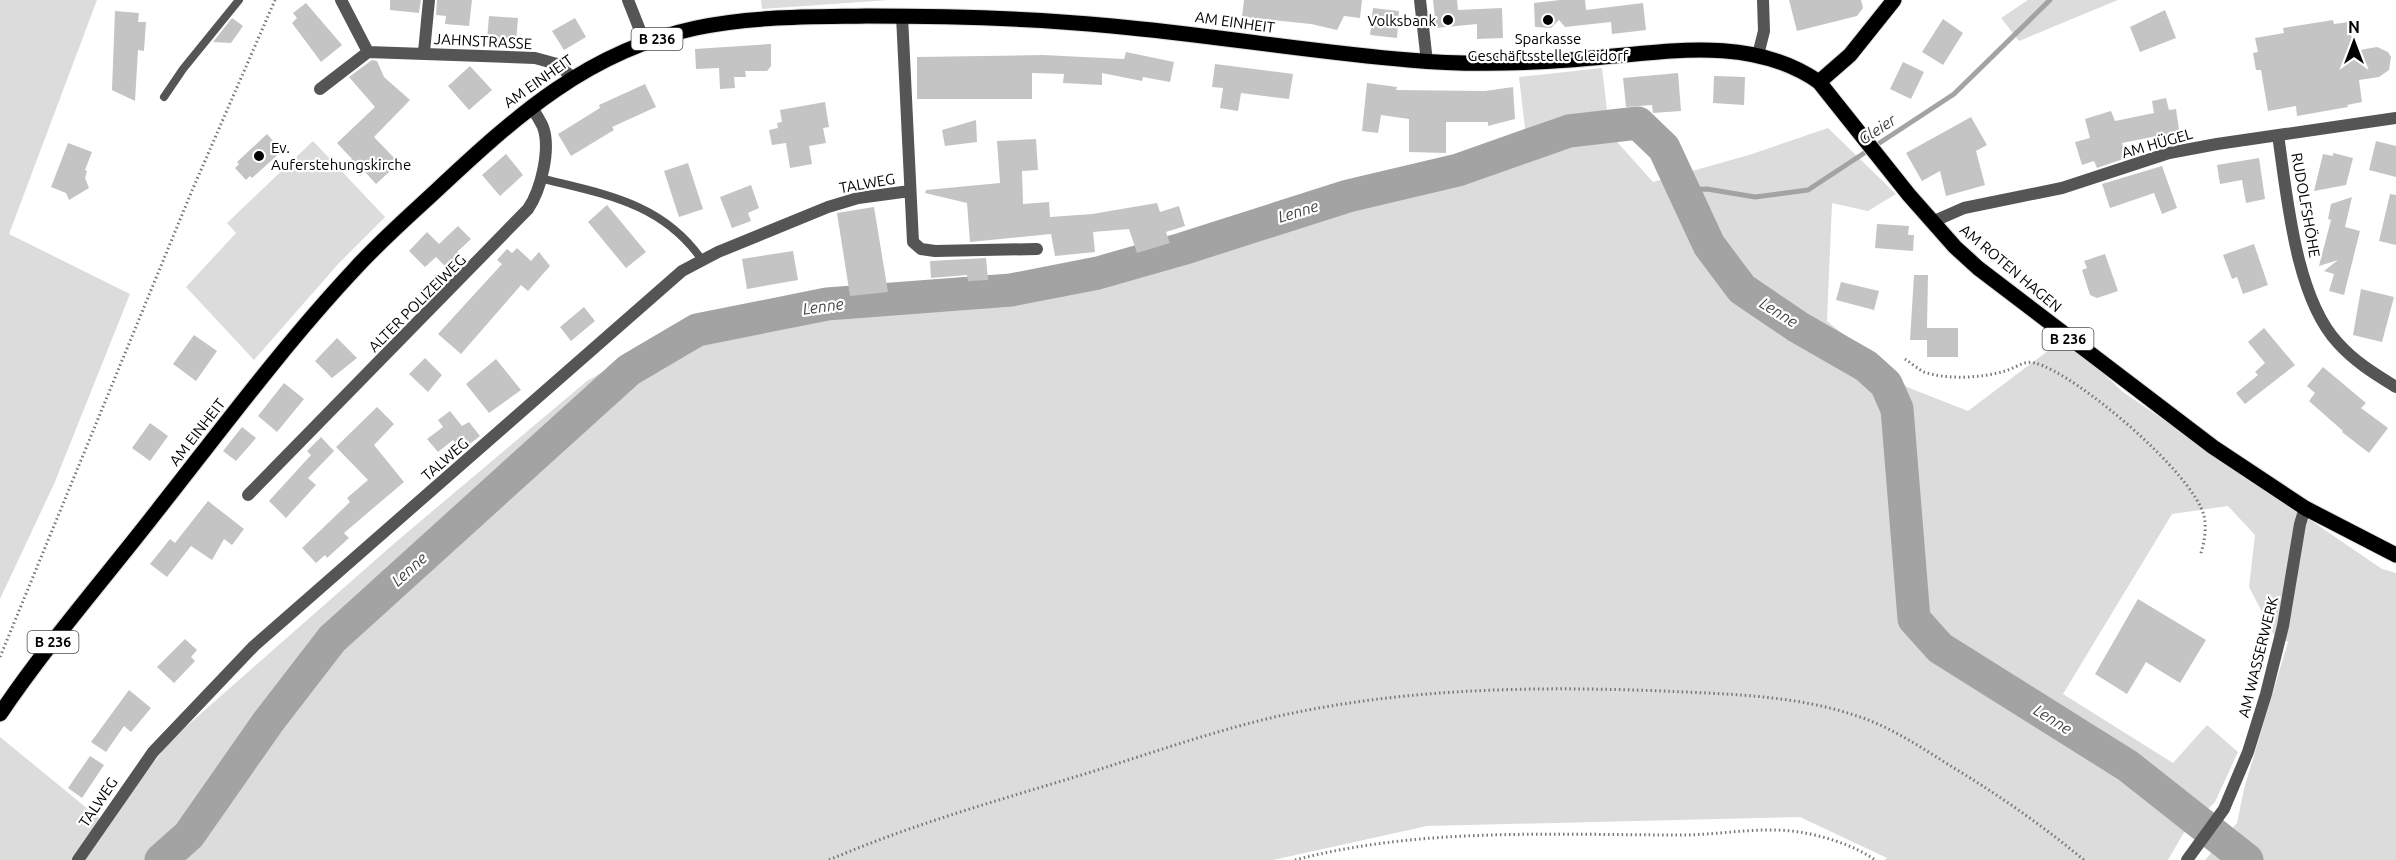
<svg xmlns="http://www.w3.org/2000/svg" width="2396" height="860" font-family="Ubuntu,sans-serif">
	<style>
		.green { fill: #dcdcdc }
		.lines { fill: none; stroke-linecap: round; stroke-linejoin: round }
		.stream { stroke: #a3a3a3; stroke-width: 5 }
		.river { stroke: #a3a3a3; stroke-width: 33 }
		.building { fill: #c4c4c4 }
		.primary-casing { stroke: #dbdbdb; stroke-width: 17 }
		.path { stroke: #777; stroke-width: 3; stroke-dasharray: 1.5 3; stroke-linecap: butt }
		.service { stroke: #555; stroke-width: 8 }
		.minor { stroke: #555; stroke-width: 12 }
		.primary { stroke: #000; stroke-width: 15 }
		.poi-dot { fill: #000; stroke: #fff; stroke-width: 2 }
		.labels { text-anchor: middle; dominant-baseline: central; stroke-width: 4.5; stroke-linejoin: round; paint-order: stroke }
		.shield { fill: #fff; stroke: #4c4c4c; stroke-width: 1.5 }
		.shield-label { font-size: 14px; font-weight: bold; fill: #000 }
		.poi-label { font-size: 15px; fill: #000; stroke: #fff; text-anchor: end }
		.street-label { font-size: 15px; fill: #000; stroke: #fff }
		.water-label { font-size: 16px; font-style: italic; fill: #444; stroke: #fff }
	</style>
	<rect width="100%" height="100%" fill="#fff"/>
	<path class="green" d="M0,0H97L9,234L130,294L54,484L0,599Z
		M761,0H889L762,9Z
		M2028,0H2118L2019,41L2001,18Z
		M1602,68L1610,134L1653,182L1749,155L1828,128L1896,194L1868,211L1832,203L1827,321L1907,387L1968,411L2065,338L2123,392L2382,569L2396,573V860H2205L2237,823L2244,789L2288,642L2274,635L2249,587L2255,535L2228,506L2172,514L2063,694L2173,763L2207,725L2238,752L2215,802L2183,834L2168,860H1885L1887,858L1800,817L1427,826L1273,860H0V737L105,823L172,739L397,541L587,381L693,319L775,308L1031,300L1212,251L1330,204L1529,162L1519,77Z
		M313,141L385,217L339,263L254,360L186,287L236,233L227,223Z"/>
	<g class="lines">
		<path class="stream" d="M1683,190L1707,189L1755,197L1808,190L1954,94L2050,0"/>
		<path class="river" d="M161,860L189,835L268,722L332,639L629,370L697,330L827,304L1011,290L1098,273L1182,249L1348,196L1458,170L1569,131L1638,123L1664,148L1709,245L1742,289L1798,327L1866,366L1886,384L1897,409L1914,619L1940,648L2128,766L2247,860"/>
	</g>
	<path class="building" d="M390,0H421L419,13L390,10Z
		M437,0H472L469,26L445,24L446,16L436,15Z
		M1244,0H1362L1360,18L1344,16L1337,30L1311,24L1242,17Z
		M1433,0H1457L1458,10L1502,8L1503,38L1477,39V24L1436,28Z
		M1560,0H1585L1586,10L1643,3L1646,30L1612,34L1611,22L1565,27L1559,20L1551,28L1535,27L1534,3Z
		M1789,0H1861L1863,8L1857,16L1797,31Z
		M306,3L342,45L321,62L292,23L297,18L293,13Z
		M1373,8L1399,11L1397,38L1370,35Z
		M2165,10L2176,38L2140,52L2130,27Z
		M115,11L139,13L138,22H146L144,51L138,50L135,101L112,90Z
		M489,16L518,18L516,42L487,40Z
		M232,18L243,26L231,43L213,42Z
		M575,18L586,37L564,50L552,31Z
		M1943,19L1963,33L1943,65L1922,52Z
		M2333,20L2334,24L2349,22L2354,51L2377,47L2388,52L2391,57L2389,70L2379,77L2359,80L2362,102L2347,105L2348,107L2297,116L2296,106L2268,111L2261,70H2256L2253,53L2258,52L2255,38L2284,33L2283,28Z
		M771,44V66L767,71H745L746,77H734L735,88L720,89L719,68L696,69L695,49Z
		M1126,52L1174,62L1170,82L1143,77L1142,81L1102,73V85L1063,83L1064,74L1032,73V99H917V57L1043,55L1124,59Z
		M372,60L377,61L384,77L410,100L374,137L399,163L376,184L365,172L360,176L348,162L352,159L337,143L375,107L349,77Z
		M1903,62L1924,72L1911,99L1890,89Z
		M1215,64L1293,74L1289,99L1241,93L1238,111L1220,108L1223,88L1212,87Z
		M470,66L492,90L469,110L448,86Z
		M1678,73L1681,111L1653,113L1652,105L1626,107L1623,78Z
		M1714,76L1745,77L1744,105L1713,103Z
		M1367,83L1397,87L1396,90L1485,91L1513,87L1515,119L1488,126V122H1446V153L1409,152V119L1381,115L1378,133L1362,131Z
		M645,84L656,107L612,127L614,130L571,156L558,134L600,108L599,105Z
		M2166,98L2169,110L2176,109L2180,136L2152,141V137L2122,143L2126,158L2097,168L2094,161L2082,165L2075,142L2090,138L2085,119L2111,111L2115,121L2154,113L2152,101Z
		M825,102L829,127L823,128L826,143L809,146L812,164L790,168L786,143L772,145L769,130L778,128L777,123L782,122L780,110Z
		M1971,117L1987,145L1976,151L1985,185L1946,196L1940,171L1922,181L1906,153Z
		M976,120L977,142L945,146L942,130Z
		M267,134L282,151L252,178L250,176L246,180L235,168L239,164L237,162Z
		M1036,139L1038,170L1022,171L1023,204L1049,202L1050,217L1092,214L1157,203L1160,212L1179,206L1185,226L1166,232L1170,243L1137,253L1129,229L1093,232L1095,252L1055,256L1051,234L970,242L967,203L925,193L926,190L1000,183L997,141Z
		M2376,141L2396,146V177L2369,170Z
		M68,143L92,152L85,170L87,171L85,178L89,188L69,200L66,193L51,187Z
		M2333,153L2353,158L2346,185L2314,191L2323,154L2333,156Z
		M506,154L523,175L500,196L482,175Z
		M2259,158L2265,199L2246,203L2242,180L2220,184L2217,165Z
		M688,163L703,209L679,217L664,171Z
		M2162,166L2177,208L2162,214L2154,193L2110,208L2102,184Z
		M751,185L759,208L748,213L751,221L732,228L720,197Z
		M2390,194L2396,195V245L2379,241Z
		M2352,197L2345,227L2360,231L2344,295L2329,291L2334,274L2324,271L2338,260L2319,266L2331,220L2328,219L2331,204Z
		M607,205L646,252L626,268L588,222Z
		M874,207L888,292L850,296L837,213Z
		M1877,224L1909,226L1908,235H1914L1913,251L1875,248Z
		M458,226L471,239L457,252L461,255L447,268L436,257L425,267L409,251L427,232L439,244Z
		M2254,244L2268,285L2243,294L2237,277L2232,279L2223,255Z
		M517,248L531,261L539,252L550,266L528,291L521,285L461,354L438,334L502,264L497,260L507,249L512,253Z
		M793,251L798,280L747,289L742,259Z
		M2105,254L2118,291L2097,298L2090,295L2082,270L2087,268L2084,261Z
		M986,258L988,280L968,281L967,275L931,278L930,261Z
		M1914,275H1928L1927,328H1958V357H1927V340H1910Z
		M1841,282L1879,291L1874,310L1836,300Z
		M2361,289L2394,297L2382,342L2353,335Z
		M584,307L595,321L571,341L560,327Z
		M2264,328L2295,365L2245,404L2236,393L2258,375L2255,372L2265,363L2248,342Z
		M194,335L217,351L196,381L173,364Z
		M337,338L357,358L332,378L315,361Z
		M425,358L442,375L428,392L409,374Z
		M496,359L521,390L489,413L466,384Z
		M2323,367L2366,403L2361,408L2388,428L2369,453L2342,432L2343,431L2309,401L2315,393L2307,386Z
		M284,383L304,399L277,432L258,416Z
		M377,407L394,424L374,445L404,482L344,533L349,538L327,558L325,555L316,563L302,548L350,502L347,498L368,480L336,447Z
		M450,411L462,426L469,422L480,436L461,451L453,440L438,452L427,439L443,427L438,420Z
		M150,423L168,436L150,461L132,448Z
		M242,427L256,438L236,461L223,451Z
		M321,437L334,451L308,478L316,485L286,518L269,501L311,455L307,451Z
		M208,501L244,529L232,545L224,539L212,560L191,546L167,577L150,564L170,539L175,543Z
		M2138,599L2206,640L2180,683L2146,662L2127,694L2095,674Z
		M185,639L197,650L191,657L195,661L174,683L157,667Z
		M129,690L151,708L131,732L124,726L106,752L91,742Z
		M90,756L104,765L82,798L68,788Z"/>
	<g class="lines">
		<defs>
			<path id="primary" d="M1819,82L1850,55L1894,0
				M0,714C48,643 105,578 157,511C221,430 283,346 353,271C379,242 409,216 438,189C516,116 588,51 696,28C752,16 811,17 867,16C949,16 1030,18 1112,26C1212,35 1310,52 1409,60C1463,65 1516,64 1569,60C1652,55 1746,31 1819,82L1909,195L1955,247L1978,268L2213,447L2305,508L2396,555"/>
		</defs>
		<use href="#primary" class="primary-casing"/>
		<path class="path" d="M1905,359C1911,363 1918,369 1924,372C1947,380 1982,378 2005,371C2016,368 2024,360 2035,363C2077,374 2194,474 2204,516C2207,529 2204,544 2200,556
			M0,657L191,193L275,0
			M829,860C908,826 992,802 1075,777C1143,756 1209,732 1279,716C1405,688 1535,686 1663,691C1726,694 1794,695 1854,715C1890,726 1922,748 1954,768C2000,796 2043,826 2084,860
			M1295,860C1420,827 1553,835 1681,835C1721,835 1759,826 1799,832C1824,836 1854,845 1875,860"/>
		<path class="service" d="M164,97L183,69L239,0
			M540,178C603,194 662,202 702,260"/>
		<path class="minor" d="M341,0L368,52
			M628,0L645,43
			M1420,0L1427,62
			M902,16L913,242L921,249L935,251L1037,249
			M424,52L429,0
			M1758,55L1764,31L1763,0
			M320,89L368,52L535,58L557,64L572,77
			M2278,135C2287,195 2295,297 2338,343C2355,362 2375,374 2396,387
			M1932,222L1964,208L2062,188L2169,153L2217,144L2396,118
			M248,495L528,209C541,190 551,149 543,127C540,120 535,113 531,106
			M78,860L153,752L254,646L682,271L718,252L828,207L858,198L910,191
			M2187,860L2224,809L2248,752L2266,694L2283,626L2300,524L2305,508"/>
		<use href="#primary" class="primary"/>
	</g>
	<g class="poi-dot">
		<circle cx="1448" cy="20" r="6"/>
		<circle cx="1548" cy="20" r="6"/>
		<circle cx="259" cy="156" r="6"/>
	</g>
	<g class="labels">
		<g class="shield">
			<rect x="631.5" y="28" width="51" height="22" rx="4.5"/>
			<rect x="2042.5" y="328" width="51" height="22" rx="4.5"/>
			<rect x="27.5" y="631" width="51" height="22" rx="4.5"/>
		</g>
		<g class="shield-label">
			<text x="657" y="39">B 236</text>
			<text x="2068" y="339">B 236</text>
			<text x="53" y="642">B 236</text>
		</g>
		<g class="poi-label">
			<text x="1436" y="20">Volksbank</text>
			<text x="1548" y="38" text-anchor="middle">Sparkasse<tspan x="1548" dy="17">Geschäftsstelle Gleidorf</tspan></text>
			<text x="271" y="147" text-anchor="start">Ev.<tspan x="271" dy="17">Auferstehungskirche</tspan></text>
		</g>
		<g class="street-label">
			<text transform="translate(1235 22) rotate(8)">AM EINHEIT</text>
			<text transform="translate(483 41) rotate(3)">JAHNSTRASSE</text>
			<text transform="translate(538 81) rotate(-35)">AM EINHEIT</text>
			<text transform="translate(2157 143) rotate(-16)">AM HÜGEL</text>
			<text transform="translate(867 183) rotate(-10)">TALWEG</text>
			<text transform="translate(2306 205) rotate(80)">RUDOLFSHÖHE</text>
			<text transform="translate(2011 268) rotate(40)">AM ROTEN HAGEN</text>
			<text transform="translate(417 303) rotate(-45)">ALTER POLIZEIWEG</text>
			<text transform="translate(197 432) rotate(-52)">AM EINHEIT</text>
			<text transform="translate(445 459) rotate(-41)">TALWEG</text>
			<text transform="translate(2258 657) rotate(-76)">AM WASSERWERK</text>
			<text transform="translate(98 802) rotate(-56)">TALWEG</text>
		</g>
		<g class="water-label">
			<text transform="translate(1877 129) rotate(-33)">Gleier</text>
			<text transform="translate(1298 211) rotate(-17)">Lenne</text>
			<text transform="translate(823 306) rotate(-8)">Lenne</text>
			<text transform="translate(1779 312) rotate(32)">Lenne</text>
			<text transform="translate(409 569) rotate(-42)">Lenne</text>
			<text transform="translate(2053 719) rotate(32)">Lenne</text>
		</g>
	</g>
	<g transform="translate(2354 42)" stroke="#ffffff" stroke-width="4.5" paint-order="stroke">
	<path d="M0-4.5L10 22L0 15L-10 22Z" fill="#000000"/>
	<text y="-9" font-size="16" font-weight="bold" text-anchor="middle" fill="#000000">N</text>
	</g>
</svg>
